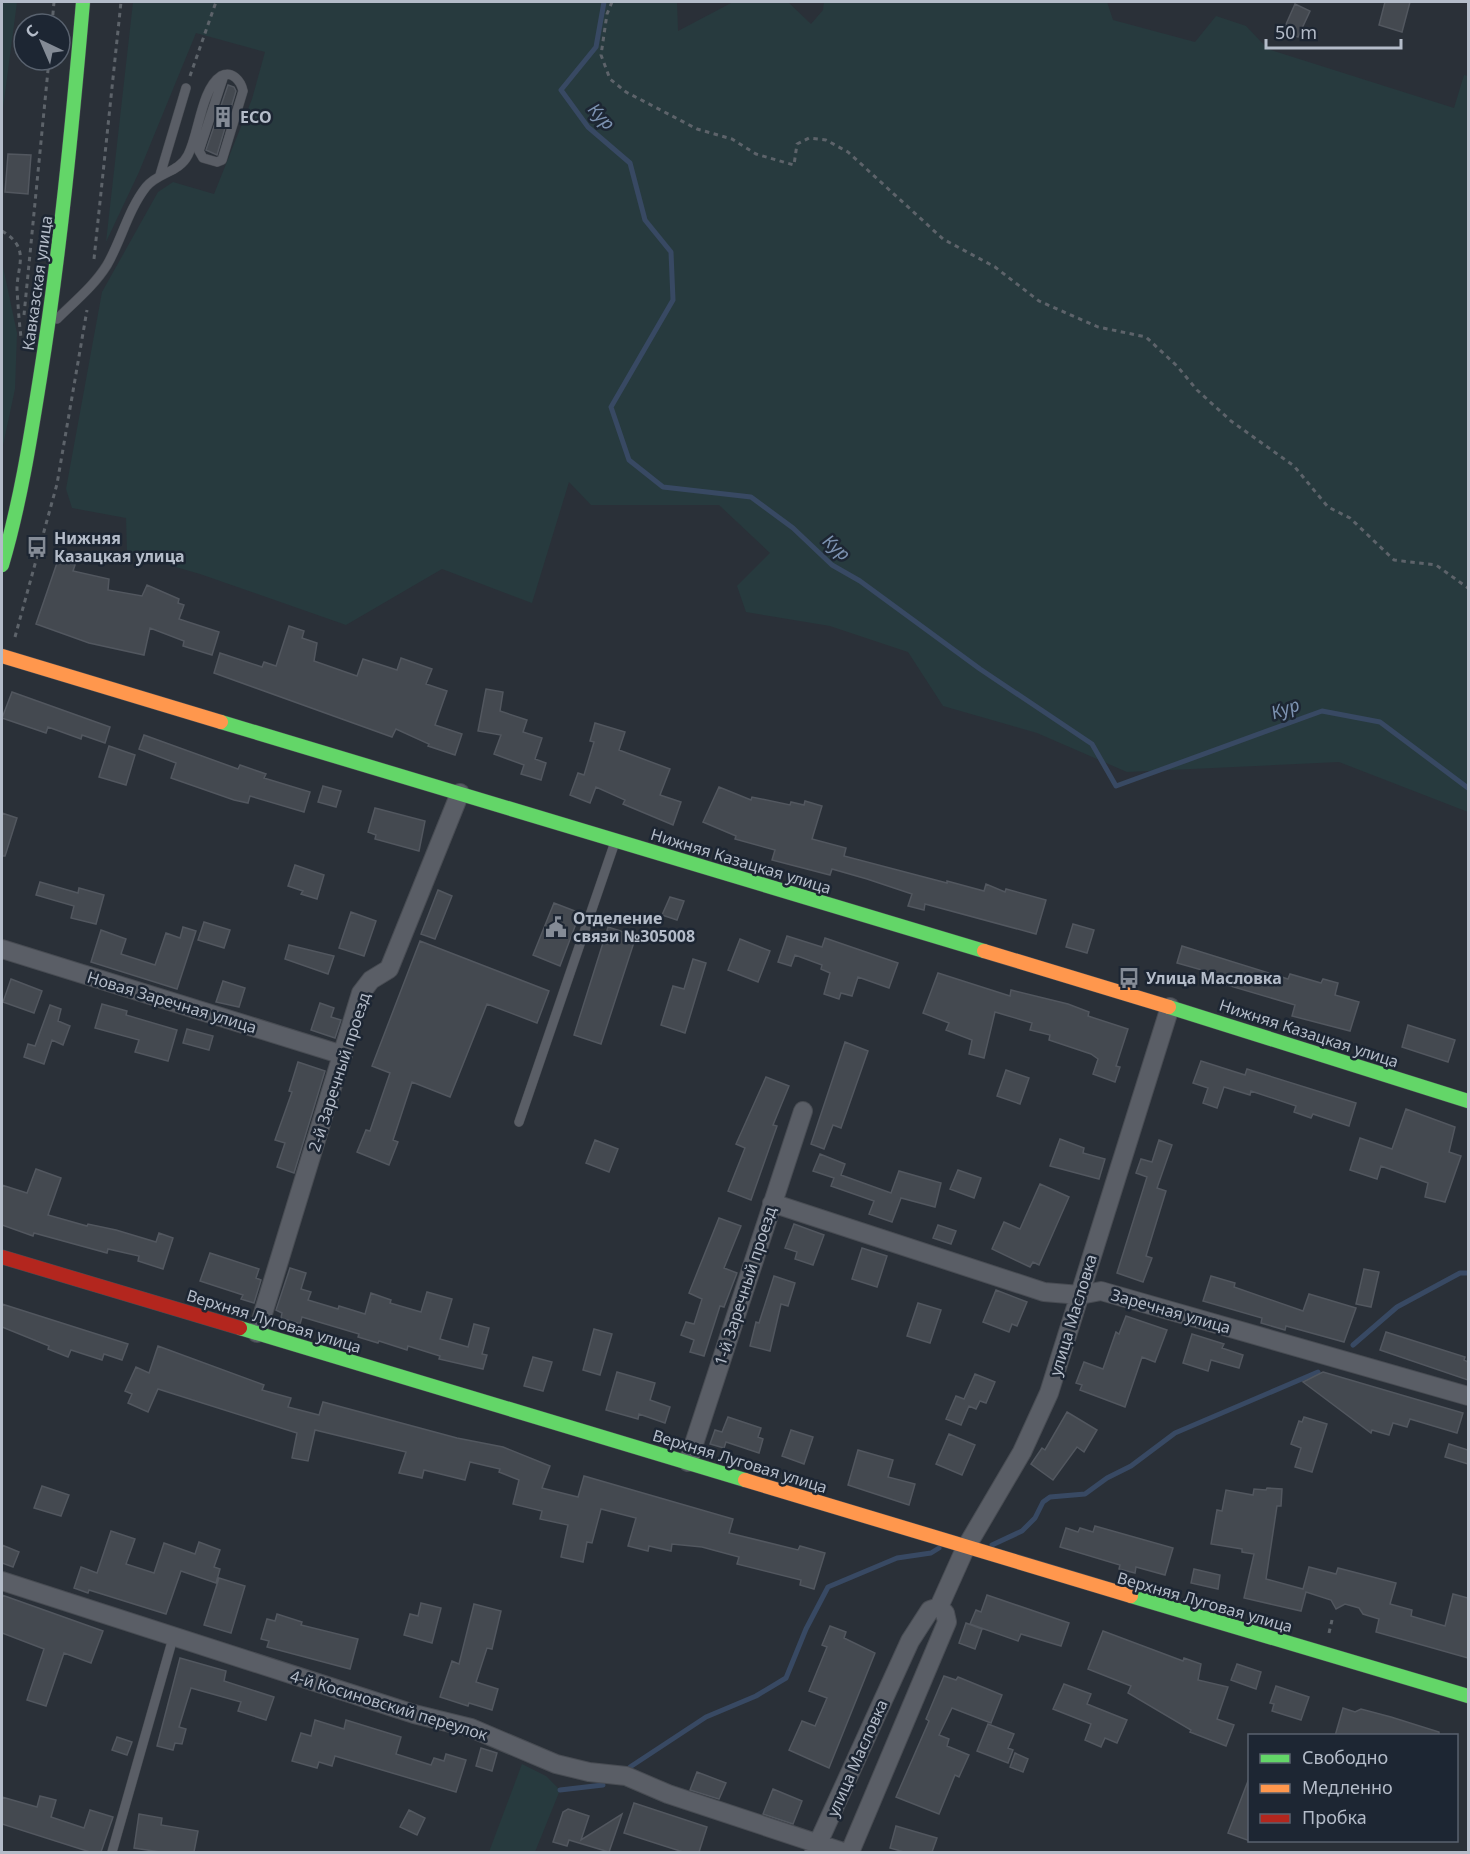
<svg xmlns="http://www.w3.org/2000/svg" width="1470" height="1854" font-family="'Noto Sans',sans-serif">
	<style>
		.green { fill: #273a3e }
		.lines { fill: none; stroke-linecap: round; stroke-linejoin: round }
		.stream { stroke: #384963; stroke-width: 5 }
		.building { fill: #444950; stroke: #52575f; stroke-width: 1.5 }
		.lane-casing { stroke: #484c53; stroke-width: 10 }
		.street-casing { stroke: #484c53; stroke-width: 20 }
		.fast-casing { stroke: #484c53; stroke-width: 15 }
		.slow-casing { stroke: #484c53; stroke-width: 15 }
		.jam-casing { stroke: #484c53; stroke-width: 15 }
		.path { stroke: #5d636a; stroke-width: 3; stroke-dasharray: 4.5 4.5; stroke-linecap: butt }
		.lane { stroke: #5a5e66; stroke-width: 9 }
		.street { stroke: #5a5e66; stroke-width: 18 }
		.fast { stroke: #63d668; stroke-width: 14 }
		.slow { stroke: #ff974d; stroke-width: 14 }
		.jam { stroke: #b3261e; stroke-width: 14 }
		.labels { text-anchor: middle; dominant-baseline: central; stroke-width: 5; stroke-linejoin: round; paint-order: stroke }
		.poi-label { font-size: 16px; font-weight: bold; fill: #b4bcc9; stroke: #1d2633; text-anchor: start }
		.street-label { font-size: 16px; fill: #b4bcc9; stroke: #1d2633 }
		.water-label { font-size: 18px; font-style: italic; fill: #7c92b1; stroke: #1d2633 }
	</style>
	<rect width="100%" height="100%" fill="#2a3038"/>
	<path class="green" d="M2,2H17L2,116Z
		M133,2H677L678,31L733,2H788L811,24L823,10L824,2H1107L1113,20L1195,42L1216,16L1246,26L1268,49L1454,108L1464,75L1468,76V812L1339,762L1127,772L1037,733L943,706L908,652L830,626L746,612L737,586L770,553L719,505H591L569,482L532,603L442,569L346,625L200,574L127,553L126,518L72,508L66,489L102,292L158,192L173,182L214,194L252,99L265,52L196,33L139,172L106,242Z
		M2,262L17,333L15,389L2,450Z
		M522,1764L546,1776L560,1790L535,1852H489Z"/>
	<g class="lines">
		<path class="stream" d="M604,2L596,47L561,90L588,127L630,163L645,220L671,252L673,300L611,407L629,460L663,487L751,497L793,528L832,565L860,581L980,669L1092,744L1116,786L1322,711L1380,722L1468,788
			M1353,1345L1397,1307L1460,1273H1468
			M992,1545L1022,1531L1035,1518L1043,1502L1050,1497L1085,1494L1107,1478L1131,1466L1175,1433L1318,1372
			M630,1767L706,1717L756,1696L786,1678L806,1629L828,1587L897,1558L931,1553L939,1548
			M560,1790L603,1785"/>
	</g>
	<path class="building" d="M1385,2H1410L1402,32L1379,25Z
		M1295,4L1310,11L1298,37L1283,31Z
		M228,85L234,87L236,91L217,155L206,150Z
		M8,154L31,155L28,194L5,192Z
		M58,560L75,565L73,571L109,579L108,590L142,596L147,585L179,599L178,603L184,605L179,619L219,632L212,655L183,646L184,641L150,628L144,655L89,643L36,624Z
		M289,626L304,631L302,638L317,643L314,661L357,676L363,659L397,670L401,658L432,669L426,684L447,691L435,725L462,734L455,755L428,746L429,744L396,729L392,737L214,673L220,653L262,667L264,662L276,666Z
		M486,689L503,692L500,711L527,720L523,732L542,738L535,759L546,763L541,780L521,774L524,765L494,754L501,735L478,731Z
		M12,692L110,727L105,743L82,735L81,739L48,727L46,733L2,718Z
		M595,723L625,732L619,750L670,769L660,795L681,802L673,825L623,804L625,800L596,787L590,803L570,795L578,773L584,775L594,742L590,741Z
		M144,735L238,769L240,765L266,774L264,778L310,792L304,812L250,796L248,803L234,800L171,778L176,763L139,749Z
		M109,746L135,755L126,785L99,777Z
		M323,786L341,791L336,807L318,802Z
		M719,787L751,800L752,797L790,805L791,802L804,805L805,801L822,806L812,839L846,848L844,856L947,883V881L984,891L986,884L1005,892L1006,889L1046,900L1036,934L925,904L924,910L908,906L912,894L867,879L832,869L830,875L772,860L775,850L735,839L736,836L703,822Z
		M375,808L425,821L419,851L375,839L376,835L368,832Z
		M2,813L17,818L5,856H2Z
		M295,865L324,875L317,899L301,894L303,891L288,886Z
		M40,882L78,893L79,888L104,895L96,924L71,918L74,906L36,895Z
		M438,890L452,896L435,939L421,934Z
		M670,897L684,901L677,920L662,915Z
		M554,903L580,913L560,966L533,955Z
		M351,912L376,921L364,956L339,948Z
		M204,922L230,930L224,948L198,940Z
		M1073,924L1094,930L1087,953L1066,947Z
		M183,927L196,931L177,989L91,962L101,930L126,939L121,954L155,965L166,933L180,938Z
		M608,927L636,936L601,1044L574,1035Z
		M787,936L822,947L825,938L898,963L889,988L858,977L852,996L841,993L839,999L824,994L830,973L821,969L822,965L795,955L791,966L778,962Z
		M740,939L770,951L758,982L728,970Z
		M420,941L549,991L537,1023L487,1004L450,1097L412,1082L393,1140L398,1142L389,1165L357,1152L366,1130L370,1131L390,1073L372,1066Z
		M289,945L334,956L328,974L285,959Z
		M1182,946L1288,979L1290,974L1321,983L1323,979L1338,983L1335,995L1359,1002L1350,1031L1292,1016L1295,1005L1200,977L1202,970L1177,963Z
		M693,959L706,963L685,1033L661,1025L673,986L684,989Z
		M938,973L1010,996L1011,990L1068,1004L1089,1012L1088,1016L1128,1029L1116,1066L1120,1067L1115,1082L1093,1074L1098,1059L1091,1054L1049,1040L1050,1035L1030,1030L1032,1023L995,1012L984,1058L969,1054L972,1040L946,1030L949,1023L923,1013Z
		M11,979L42,991L34,1013L3,1002Z
		M223,981L245,988L239,1007L216,1002Z
		M320,1003L334,1008L331,1017L341,1020L335,1038L311,1030Z
		M102,1004L127,1011L126,1015L177,1030L168,1061L135,1052L139,1040L95,1028Z
		M50,1005L61,1009L58,1021L70,1026L63,1045L52,1040L44,1064L24,1057L28,1044L35,1046Z
		M1408,1025L1455,1040L1448,1062L1402,1047Z
		M187,1029L213,1036L209,1050L183,1043Z
		M845,1042L868,1051L841,1128L833,1125L824,1149L811,1144Z
		M1201,1061L1245,1075L1247,1069L1356,1103L1349,1126L1313,1114L1311,1118L1294,1112L1296,1106L1251,1091L1250,1095L1224,1087L1217,1108L1203,1103L1208,1088L1193,1083Z
		M298,1062L325,1071L294,1173L277,1167L285,1143L275,1140L292,1092L289,1091Z
		M1006,1070L1029,1078L1020,1104L997,1096Z
		M766,1077L789,1086L773,1125L777,1126L751,1200L728,1191L745,1148L736,1144Z
		M1406,1109L1455,1127L1449,1152L1461,1156L1445,1202L1425,1197L1428,1183L1381,1166L1377,1179L1350,1170L1360,1138L1392,1149Z
		M1060,1139L1084,1148L1083,1153L1105,1159L1099,1179L1050,1166Z
		M595,1140L618,1149L609,1172L586,1163Z
		M1159,1140L1172,1145L1157,1188L1166,1191L1146,1256L1152,1258L1143,1282L1117,1273L1147,1177L1136,1173L1141,1159L1152,1162Z
		M820,1154L845,1164L841,1175L891,1193L899,1171L941,1183L935,1207L901,1198L892,1222L869,1214L874,1201L831,1186L834,1178L813,1171Z
		M36,1169L61,1178L48,1215L87,1226L88,1224L116,1230L156,1242L159,1233L173,1238L163,1269L138,1261L139,1256L108,1249L107,1253L34,1233L33,1236L2,1225V1185L27,1193Z
		M958,1170L981,1178L974,1198L950,1189Z
		M1040,1184L1069,1197L1039,1265L1033,1262L1030,1267L992,1249L1004,1222L1020,1229Z
		M719,1218L741,1226L724,1268L737,1273L724,1307L720,1306L704,1356L690,1352L694,1340L681,1335L686,1322L694,1324L702,1299L689,1293Z
		M794,1224L824,1235L813,1265L795,1259L797,1252L785,1248Z
		M938,1225L956,1231L951,1244L933,1238Z
		M862,1248L887,1256L877,1287L852,1279Z
		M210,1253L259,1269L256,1278L261,1280L254,1303L241,1299L243,1295L200,1281Z
		M290,1268L306,1273L301,1289L311,1292L308,1300L338,1309L339,1306L365,1314L371,1293L391,1300L390,1303L421,1312L427,1292L452,1299L440,1339L468,1347L474,1324L489,1328L482,1354L487,1355L483,1369L439,1359L440,1356L408,1346L407,1350L379,1341L378,1343L358,1337L359,1334L302,1317L300,1324L281,1318L282,1313L276,1310Z
		M1364,1269L1379,1272L1371,1307L1356,1304Z
		M774,1276L795,1283L788,1306L781,1304L770,1351L750,1346L756,1322L759,1323Z
		M1211,1276L1235,1283L1234,1287L1303,1311L1309,1294L1356,1308L1344,1342L1286,1326L1285,1330L1261,1323L1262,1318L1203,1301Z
		M996,1290L1027,1302L1017,1326L1012,1324L1009,1332L983,1322Z
		M918,1303L941,1310L930,1343L907,1336Z
		M2,1304L128,1344L122,1360L104,1354L102,1360L71,1350L68,1357L48,1349L49,1346L2,1327Z
		M1126,1316L1167,1330L1155,1362L1142,1357L1125,1407L1080,1390L1082,1385L1076,1383L1084,1362L1103,1369L1116,1332L1119,1334Z
		M594,1329L612,1334L600,1375L583,1370Z
		M1386,1332L1465,1357L1464,1360L1468,1362V1380L1380,1350Z
		M1192,1334L1224,1344L1222,1348L1243,1355L1239,1368L1211,1360L1208,1371L1183,1363Z
		M158,1346L264,1385L262,1390L291,1398L288,1407L319,1415L323,1402L457,1438L503,1447L550,1466L542,1488L578,1497L584,1476L733,1519L729,1533L798,1550L800,1546L825,1553L814,1589L800,1585L801,1580L737,1564L739,1557L702,1547L672,1544L671,1551L649,1546L648,1551L628,1546L636,1518L601,1509L592,1543L587,1542L583,1562L561,1557L568,1525L540,1519L542,1511L513,1504L519,1480L499,1472L500,1469L470,1462L465,1480L424,1470L422,1478L399,1473L406,1452L315,1430L308,1461L292,1458L297,1433L158,1389L148,1412L128,1403L132,1394L125,1391L136,1367L149,1373Z
		M533,1357L552,1362L543,1391L524,1386Z
		M617,1372L655,1383L650,1400L670,1407L665,1423L639,1414L638,1419L606,1410Z
		M1323,1372L1463,1413L1457,1433L1410,1419L1407,1427L1393,1423L1389,1435L1372,1430L1371,1433L1303,1382Z
		M975,1374L995,1382L986,1403L980,1401L976,1409L969,1406L961,1425L946,1419L956,1396L964,1399Z
		M1067,1412L1097,1430L1084,1452L1077,1447L1053,1480L1031,1464L1042,1448L1045,1450Z
		M728,1417L761,1428L758,1437L763,1439L759,1453L726,1442L724,1448L710,1444L715,1430L722,1432Z
		M1304,1417L1327,1424L1312,1472L1295,1467L1301,1448L1291,1444L1299,1421L1302,1422Z
		M791,1430L813,1437L804,1464L782,1456Z
		M949,1434L975,1445L962,1475L936,1464Z
		M1449,1444L1468,1450V1464L1445,1457Z
		M858,1450L893,1460L888,1477L915,1484L909,1505L848,1485Z
		M42,1486L69,1495L61,1516L34,1508Z
		M1267,1488L1282,1489L1281,1506H1277L1266,1579L1303,1589L1309,1567L1336,1574L1338,1568L1396,1583L1390,1604L1412,1610L1411,1616L1445,1626L1453,1594L1468,1598V1658L1376,1632L1379,1619L1363,1614L1359,1608L1345,1604L1336,1609L1331,1600L1306,1592L1301,1611L1244,1598L1254,1554L1242,1552V1549L1211,1544L1217,1510L1222,1511L1226,1490L1253,1495L1254,1489L1266,1490Z
		M1095,1526L1173,1548L1165,1575L1136,1567L1135,1573L1119,1569L1120,1565L1060,1547L1066,1528L1078,1532L1080,1528L1093,1532Z
		M111,1531L135,1539L126,1564L154,1573L164,1543L195,1554L199,1542L220,1550L214,1567L220,1569L216,1583L181,1571L166,1614L89,1590L88,1593L74,1588L81,1567L97,1573Z
		M2,1545L19,1552L13,1567L2,1563Z
		M1194,1569L1220,1575L1218,1589L1191,1583Z
		M219,1578L245,1586L231,1633L204,1625Z
		M2,1595L103,1631L91,1663L64,1653L46,1706L27,1700L44,1649L2,1633Z
		M987,1595L1069,1623L1061,1646L1021,1634L1018,1641L970,1624L976,1610L981,1612Z
		M421,1603L441,1608L432,1643L404,1635L410,1614L418,1616Z
		M474,1604L501,1611L492,1649L487,1648L476,1682L498,1689L492,1710L469,1703L468,1706L440,1697L452,1661L459,1664Z
		M277,1614L302,1622L301,1625L358,1639L350,1669L267,1647L269,1641L261,1639L267,1619L275,1621Z
		M966,1623L982,1629L975,1649L959,1643Z
		M830,1626L846,1632L844,1638L875,1653L829,1768L789,1750L802,1721L815,1726L827,1698L809,1691L827,1647L822,1645Z
		M1103,1631L1183,1661L1184,1658L1201,1664L1198,1680L1228,1687L1217,1719L1234,1725L1226,1746L1190,1732L1191,1730L1128,1693L1131,1686L1088,1669Z
		M180,1658L226,1671L224,1681L274,1697L266,1720L238,1711L241,1702L191,1688L179,1727L186,1729L182,1744L175,1743L173,1750L157,1746Z
		M1237,1664L1261,1672L1256,1689L1231,1680Z
		M944,1676L956,1680L958,1677L1002,1695L991,1723L952,1708L939,1735L949,1739L947,1746L969,1755L959,1777L955,1775L939,1814L896,1797L929,1721L926,1719Z
		M1064,1684L1091,1694L1087,1704L1127,1720L1117,1743L1105,1738L1101,1747L1085,1740L1091,1724L1053,1709Z
		M1276,1686L1309,1697L1301,1720L1272,1711L1274,1704L1270,1703Z
		M1343,1708L1355,1712L1361,1709L1391,1717L1439,1732V1736H1335Z
		M315,1720L344,1729L346,1720L401,1737L396,1754L431,1765L434,1758L444,1761L446,1754L466,1760L456,1792L335,1756L332,1766L319,1762L317,1768L292,1761L301,1733L311,1736Z
		M988,1724L1014,1734L1008,1748L1013,1750L1008,1763L977,1751Z
		M117,1737L132,1742L127,1755L112,1750Z
		M481,1748L497,1753L492,1771L476,1766Z
		M1015,1753L1028,1759L1023,1772L1010,1767Z
		M697,1772L726,1783L719,1799L690,1790Z
		M1248,1781L1250,1782V1841L1228,1833Z
		M773,1789L802,1801L793,1824L763,1814Z
		M40,1796L56,1800L51,1817L84,1828L90,1810L113,1817L101,1852H90L2,1824V1797L37,1807Z
		M634,1803L707,1827L699,1852H683L624,1833Z
		M568,1809L589,1816L581,1840L622,1814L609,1852L569,1840L567,1846L553,1842L563,1812Z
		M409,1810L425,1818L417,1835L400,1827Z
		M139,1814L162,1818L161,1825L198,1831L194,1852H160L134,1848Z
		M896,1826L937,1838L932,1852H904L890,1848Z"/>
	<g class="lines">
		<defs>
			<path id="lane" d="M160,175L186,88
				M57,319C74,302 94,286 107,265C121,241 128,210 146,187C158,172 179,173 188,155C199,134 201,89 221,76C232,70 241,81 243,91L222,160L217,162L203,158L199,151L224,75
				M519,1122L615,842
				M112,1852L173,1638"/>
			<path id="street" d="M2,949L343,1055
				M772,1203L1044,1292L1080,1295L1101,1291L1468,1396
				M257,1333L361,993L371,980L389,969L460,793
				M688,1462L803,1111
				M2,1581L414,1714L471,1728L556,1764L589,1772L626,1776L668,1794L843,1852
				M814,1852L910,1641L930,1610L939,1607L965,1549L1022,1452L1049,1393L1170,1007
				M850,1852L947,1622L945,1613L939,1607"/>
			<path id="fast" d="M2,565C20,504 30,441 40,378C60,253 72,128 83,2
				M221,722L984,951
				M1169,1007L1468,1101
				M240,1328L745,1480
				M1131,1596L1468,1696"/>
			<path id="slow" d="M2,656L221,722
				M984,951L1169,1007
				M745,1480L1131,1596"/>
			<path id="jam" d="M2,1257L240,1328"/>
		</defs>
		<use href="#lane" class="lane-casing"/>
		<use href="#street" class="street-casing"/>
		<use href="#fast" class="fast-casing"/>
		<use href="#slow" class="slow-casing"/>
		<use href="#jam" class="jam-casing"/>
		<path class="path" d="M612,2L607,14L601,55L610,79L626,92L697,129L732,139L756,154L794,165L797,144L809,138L826,140L848,152L943,239L995,267L1039,301L1098,327L1146,337L1177,366L1197,390L1231,421L1294,466L1328,507L1350,518L1394,560L1436,565L1468,588
			M52,24L54,2
			M190,76L216,2
			M2,231C31,248 17,266 17,289C18,305 19,321 21,337
			M94,259L121,2
			M24,315L49,60
			M15,637L57,484L87,310
			M1329,1633L1332,1620"/>
		<use href="#lane" class="lane"/>
		<use href="#street" class="street"/>
		<use href="#fast" class="fast"/>
		<use href="#slow" class="slow"/>
		<use href="#jam" class="jam"/>
	</g>
	<defs>
		<symbol id="building-bare" viewBox="-9 -9 18 18"><path d="M-4-6H4V6H1V3H-1V6H-4ZM-2.5-4.3h1.7v1.8h-1.7ZM.8-4.3h1.7v1.8H.8ZM-2.5-1h1.7V.8h-1.7ZM.8-1h1.7V.8H.8Z" fill="#848b96" stroke="#1d2633" stroke-width="2.5" paint-order="stroke"/></symbol>
		<symbol id="bus-bare" viewBox="-9 -9 18 18"><path d="M-5-6H5V4H4V6H2V4H-2V6H-4V4H-5ZM-3.5-4V0h7V-4ZM-3.5 1.2v1.5H-2V1.2ZM2 1.2v1.5H3.5V1.2Z" fill="#848b96" stroke="#1d2633" stroke-width="2.5" paint-order="stroke"/></symbol>
		<symbol id="civic-bare" viewBox="-9 -9 18 18"><path d="M-.6-6.5H3V-4.5H.6V-3L4-1V1h2V6H-6V1h2V-1L-.6-3ZM-1.2 2.5V6h2.4V2.5Z" fill="#848b96" stroke="#1d2633" stroke-width="2.5" paint-order="stroke"/></symbol>
	</defs>
	<g fill-rule="evenodd">
		<use href="#building-bare" x="208" y="102" width="30" height="30"/>
		<use href="#bus-bare" x="22" y="532" width="30" height="30"/>
		<use href="#civic-bare" x="541" y="912" width="30" height="30"/>
		<use href="#bus-bare" x="1114" y="963" width="30" height="30"/>
	</g>
	<g class="labels">
		<g class="poi-label">
			<text x="240" y="117">ECO</text>
			<text x="54" y="538">Нижняя<tspan x="54" dy="18">Казацкая улица</tspan></text>
			<text x="573" y="918">Отделение<tspan x="573" dy="18">связи №305008</tspan></text>
			<text x="1146" y="978">Улица Масловка</text>
		</g>
		<g class="street-label">
			<text transform="translate(37 283) rotate(-82)">Кавказская улица</text>
			<text transform="translate(741 861) rotate(17)">Нижняя Казацкая улица</text>
			<text transform="translate(172 1002) rotate(17)">Новая Заречная улица</text>
			<text transform="translate(1309 1033) rotate(18)">Нижняя Казацкая улица</text>
			<text transform="translate(339 1072) rotate(-72)">2-й Заречный проезд</text>
			<text transform="translate(745 1286) rotate(-72)">1-й Заречный проезд</text>
			<text transform="translate(1171 1311) rotate(16)">Заречная улица</text>
			<text transform="translate(1073 1315) rotate(-73)">улица Масловка</text>
			<text transform="translate(274 1321) rotate(17)">Верхняя Луговая улица</text>
			<text transform="translate(740 1461) rotate(17)">Верхняя Луговая улица</text>
			<text transform="translate(1205 1602) rotate(16)">Верхняя Луговая улица</text>
			<text transform="translate(389 1705) rotate(17)">4-й Косиновский переулок</text>
			<text transform="translate(857 1758) rotate(-66)">улица Масловка</text>
		</g>
		<g class="water-label">
			<text transform="translate(602 116) rotate(47)">Кур</text>
			<text transform="translate(837 547) rotate(41)">Кур</text>
			<text transform="translate(1285 708) rotate(-20)">Кур</text>
		</g>
	</g>
	<rect width="1470" height="1854" fill="none" stroke="#b4bcc9" stroke-width="6"/>
	<rect x="1248" y="1734" width="210" height="108" fill="#1d2633" stroke="#59626f" stroke-width="1.5"/>
	<rect x="1260" y="1754" width="30" height="9" fill="#63d668" stroke="#59626f" stroke-width="1.5"/>
	<text x="1302" y="1764" font-size="18" fill="#b4bcc9">Свободно</text>
	<rect x="1260" y="1784" width="30" height="9" fill="#ff974d" stroke="#59626f" stroke-width="1.5"/>
	<text x="1302" y="1794" font-size="18" fill="#b4bcc9">Медленно</text>
	<rect x="1260" y="1814" width="30" height="9" fill="#b3261e" stroke="#59626f" stroke-width="1.5"/>
	<text x="1302" y="1824" font-size="18" fill="#b4bcc9">Пробка</text>
	<g transform="translate(42 42) rotate(316)"><circle r="28" fill="#1d2633" stroke="#59626f" stroke-width="1.5"/>
	<path d="M0-4.5L10 22L0 15L-10 22Z" fill="#848b96"/>
	<text y="-9" font-size="16" font-weight="bold" text-anchor="middle" fill="#b4bcc9">С</text>
	</g>
	<path d="M1266 39v9h135v-9" fill="none" stroke="#b4bcc9" stroke-width="3"/>
	<text x="1275" y="39" font-size="18" fill="#b4bcc9" stroke="#1d2633" stroke-width="4.5" paint-order="stroke">50 m</text>
</svg>
